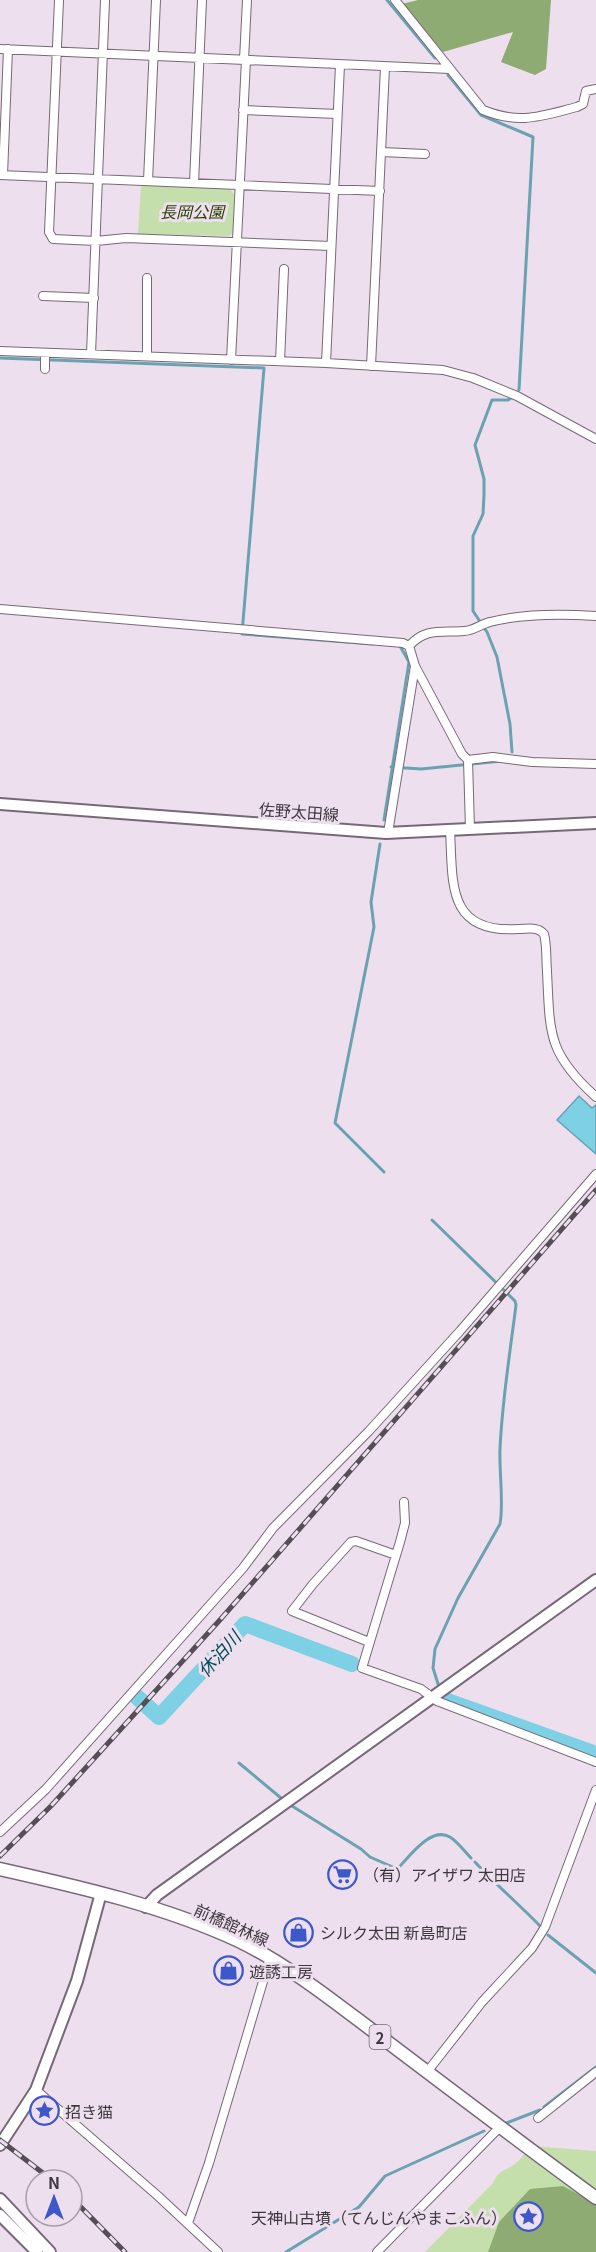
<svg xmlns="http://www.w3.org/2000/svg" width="596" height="2252" font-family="Georgia,'Noto Sans JP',serif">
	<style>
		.green { fill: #c4dfac }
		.forest { fill: #8eab73 }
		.water { fill: #7ed0e4; stroke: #6ba2b2; stroke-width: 1.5 }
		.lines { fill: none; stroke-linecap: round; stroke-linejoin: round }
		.stream { stroke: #6ba2b2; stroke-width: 3 }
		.river { stroke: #7ed0e4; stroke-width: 16 }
		.street-casing { stroke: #766977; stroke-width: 10 }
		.secondary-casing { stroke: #766977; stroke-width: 14 }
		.primary-casing { stroke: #766977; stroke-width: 15 }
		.street { stroke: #fff; stroke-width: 8 }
		.secondary { stroke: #fff; stroke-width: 10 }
		.primary { stroke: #fff; stroke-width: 12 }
		.rail-casing { stroke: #554e55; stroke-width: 5 }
		.rail { stroke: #eedfee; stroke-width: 3; stroke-dasharray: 9; stroke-linecap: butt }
		.labels { text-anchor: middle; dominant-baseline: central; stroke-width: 6; stroke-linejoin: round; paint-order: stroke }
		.shield { fill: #eedfee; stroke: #736a73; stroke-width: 1.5 }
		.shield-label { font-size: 15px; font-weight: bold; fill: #3e383e }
		.park-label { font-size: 16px; font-style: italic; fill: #264000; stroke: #eedfee }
		.street-label { font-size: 16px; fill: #3e383e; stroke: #eedfee }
		.poi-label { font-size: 16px; fill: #3e383e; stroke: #eedfee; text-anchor: start }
		.water-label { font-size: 18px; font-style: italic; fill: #004c5b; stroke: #eedfee }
	</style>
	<rect width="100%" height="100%" fill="#eedfee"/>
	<path class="green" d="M141,185L230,189L234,194V232L229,236L138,234Z
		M532,2146L596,2151V2252H425L493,2183C498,2172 501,2172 510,2167C518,2163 526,2152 532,2146Z"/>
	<path class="forest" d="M418,0H551L546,69L535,75L501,62L513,32L443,52L402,4Z
		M563,2186L596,2204V2252H488L499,2222L530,2189Z"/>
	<path class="water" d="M579,1096L592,1108L596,1105V1154L557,1120Z"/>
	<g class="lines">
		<path class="stream" d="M387,0L435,58
			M448,75L481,115L533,137L519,390
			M0,358L264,368L242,634L373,644
			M511,398L508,400H492L475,445L484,479V495L483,514L473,536V611L487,632L497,657L510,724L512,752
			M391,767L421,769L502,761
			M384,820L409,662L400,646
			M380,844L371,902L374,927L335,1123L384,1172
			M432,1220L515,1301L516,1305C510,1353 502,1401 500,1449C499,1473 504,1502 500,1524L458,1598L435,1649L433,1668L439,1687
			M239,1763L281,1798
			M292,1806L361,1849L370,1857L395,1868L399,1867C410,1856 431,1826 450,1837C458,1842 464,1851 471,1858
			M475,1862C496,1885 519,1904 541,1927
			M548,1935L596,1973
			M544,2107L596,2067
			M504,2124L540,2110
			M286,2252L359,2207L385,2176L484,2131"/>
		<path class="river" d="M137,1697L159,1717L245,1624L352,1664
			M442,1699L596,1754"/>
		<defs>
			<path id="street" d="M59,0L49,232L53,239L96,241L126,238L331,246
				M395,0L483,110C520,125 541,116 577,107L583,104L586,91L596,89
				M0,49L450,69
				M244,60L247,0
				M243,110L337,114
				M382,152L425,154
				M0,175L380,191
				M3,175L8,49
				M148,181L156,0
				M194,183L202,0
				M147,278V356
				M43,296L94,298
				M0,351L326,363L443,370L473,378L517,396L596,439
				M45,353V369
				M91,354L105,0
				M231,360L246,60
				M280,361L284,269
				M326,363L340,65
				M371,366L385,67
				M0,609L403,643L409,646
				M409,646L415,666L462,754L468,760L493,757L532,762L596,764
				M409,646C426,627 442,633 464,631C473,631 481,624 490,622C520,614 564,614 596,616
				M468,760L470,829
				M450,830C453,882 446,934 518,929C528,929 537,926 544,934C547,945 546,959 547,971C550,1033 547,1053 596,1097
				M388,833L415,666
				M404,1502L405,1523L400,1542L362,1668L421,1689L437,1701L596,1762
				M369,1642L292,1611L313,1584L351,1542L356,1541L396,1555
				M0,1832L46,1789L243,1568L273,1528L369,1431L460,1331L596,1174
				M427,2072L482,2002L532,1948L545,1927L596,1790
				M36,2090L158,2196L218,2252
				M538,2118L596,2072
				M188,2223L209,2163L270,1958
				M377,2252L499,2128"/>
			<path id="secondary" d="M0,804L386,833L596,823
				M146,1907L157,1895L596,1580
				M0,2145L36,2090L77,1981L101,1893
				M0,2199L50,2252
				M0,2215L37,2252"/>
			<path id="primary" d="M0,1869C80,1887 164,1906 239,1941C292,1967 338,2005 385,2040C455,2093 525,2146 596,2198"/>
		</defs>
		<use href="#street" class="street-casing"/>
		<use href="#secondary" class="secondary-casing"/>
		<use href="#primary" class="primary-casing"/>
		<use href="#street" class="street"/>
		<use href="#secondary" class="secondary"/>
		<use href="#primary" class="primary"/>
		<defs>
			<path id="rail" d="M0,1856L51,1806L219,1621L596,1190
				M0,2140L52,2180
				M72,2198L125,2252"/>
		</defs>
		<use href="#rail" class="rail-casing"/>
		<use href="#rail" class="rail"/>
	</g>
	<defs>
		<symbol id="supermarket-ring" viewBox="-11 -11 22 22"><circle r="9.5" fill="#eedfee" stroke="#3d58cb" stroke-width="1.5"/><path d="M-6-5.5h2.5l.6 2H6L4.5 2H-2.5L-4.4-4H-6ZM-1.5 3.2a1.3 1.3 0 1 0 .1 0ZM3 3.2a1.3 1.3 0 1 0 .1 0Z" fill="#3d58cb"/></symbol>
		<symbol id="shop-ring" viewBox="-11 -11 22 22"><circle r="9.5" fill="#eedfee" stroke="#3d58cb" stroke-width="1.5"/><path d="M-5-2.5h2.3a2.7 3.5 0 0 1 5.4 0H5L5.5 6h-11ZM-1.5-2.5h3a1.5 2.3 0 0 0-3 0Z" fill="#3d58cb"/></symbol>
		<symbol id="sight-ring" viewBox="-11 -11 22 22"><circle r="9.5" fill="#eedfee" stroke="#3d58cb" stroke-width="1.5"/><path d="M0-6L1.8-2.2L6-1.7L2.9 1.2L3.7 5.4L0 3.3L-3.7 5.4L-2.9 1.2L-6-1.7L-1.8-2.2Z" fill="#3d58cb"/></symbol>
	</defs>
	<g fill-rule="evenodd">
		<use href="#supermarket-ring" x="326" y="1858" width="33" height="33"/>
		<use href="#shop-ring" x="282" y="1916" width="33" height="33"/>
		<use href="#shop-ring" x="212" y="1954" width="33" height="33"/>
		<use href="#sight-ring" x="28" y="2094" width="33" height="33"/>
		<use href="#sight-ring" x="512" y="2200" width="33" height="33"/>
	</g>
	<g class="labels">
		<rect class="shield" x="369.5" y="2025" width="21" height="24" rx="4.5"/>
		<g class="shield-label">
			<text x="380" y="2037">2</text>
		</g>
		<g class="park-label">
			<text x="192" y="211">長岡公園</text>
		</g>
		<g class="street-label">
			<text transform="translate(299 811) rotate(4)">佐野太田線</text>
			<text transform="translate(232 1924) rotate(24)">前橋館林線</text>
		</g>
		<g class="poi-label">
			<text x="363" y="1874">（有）アイザワ 太田店</text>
			<text x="320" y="1932">シルク太田 新島町店</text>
			<text x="249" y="1971">遊誘工房</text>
			<text x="65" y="2111">招き猫</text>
			<text x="507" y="2217" text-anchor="end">天神山古墳（てんじんやまこふん）</text>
		</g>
		<g class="water-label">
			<text transform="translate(218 1653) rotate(-48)">休泊川</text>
		</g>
	</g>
	<g transform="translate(54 2198)"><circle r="28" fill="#eedfee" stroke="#a89ca8" stroke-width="1.5"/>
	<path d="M0-4.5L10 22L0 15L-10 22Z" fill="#3d58cb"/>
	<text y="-9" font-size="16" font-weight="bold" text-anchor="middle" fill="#3e383e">N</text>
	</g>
</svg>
